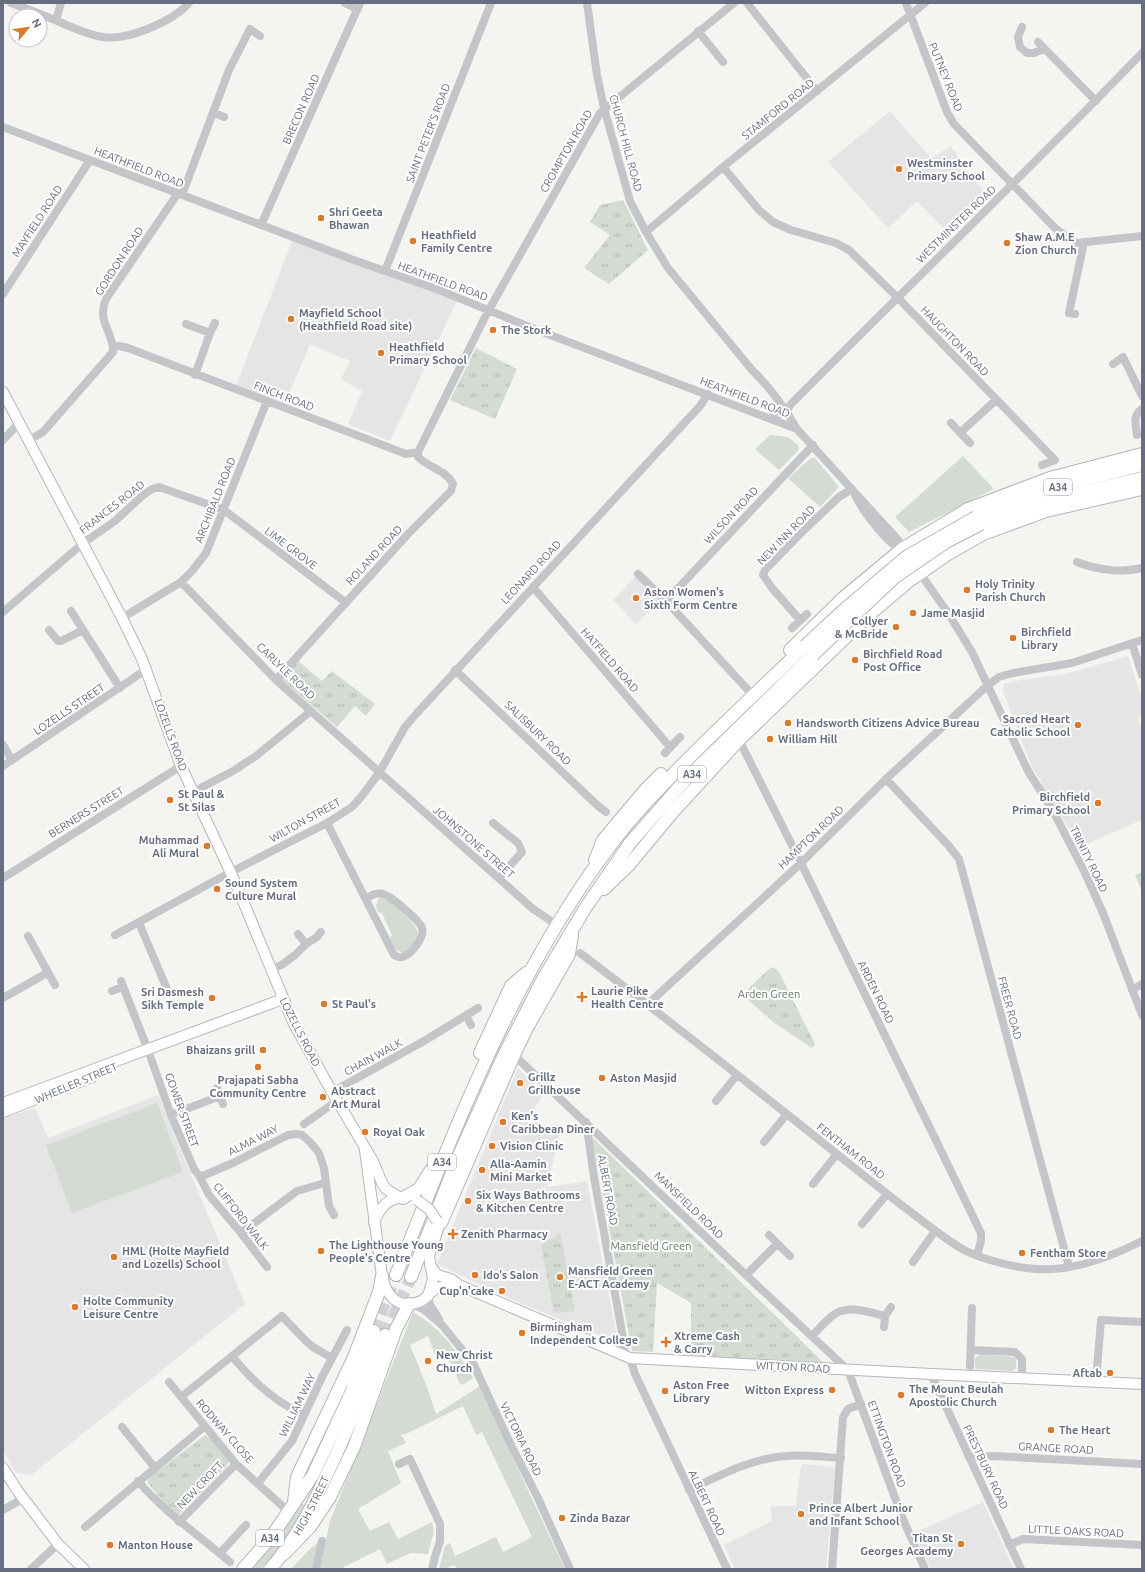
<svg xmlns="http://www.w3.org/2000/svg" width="1145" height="1572" font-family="Ubuntu,sans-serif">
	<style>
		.built { fill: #e5e5e5 }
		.green { fill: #d4dbd2 }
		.park { fill: url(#park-tufts) }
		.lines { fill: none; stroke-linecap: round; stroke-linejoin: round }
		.highway-tunnel { stroke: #d0d3d5; stroke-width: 12; stroke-dasharray: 12 6; stroke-linecap: butt }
		.major-casing { stroke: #b4b6ba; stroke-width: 12 }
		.highway-casing { stroke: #b3b5b9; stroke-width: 14 }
		.minor { stroke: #c3c5c9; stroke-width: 8 }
		.major { stroke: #fff; stroke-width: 10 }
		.highway { stroke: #fff; stroke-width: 12 }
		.major-bridge-casing { stroke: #b4b6ba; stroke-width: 12; stroke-linecap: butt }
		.highway-bridge-casing { stroke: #b3b5b9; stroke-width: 14; stroke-linecap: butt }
		.major-bridge { stroke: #fff; stroke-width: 10 }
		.highway-bridge { stroke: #fff; stroke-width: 12 }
		.poi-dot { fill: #d77b2f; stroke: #fff; stroke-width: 1.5 }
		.labels { text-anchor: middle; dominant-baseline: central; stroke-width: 4; stroke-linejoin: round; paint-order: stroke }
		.shield { fill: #fff; stroke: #949aa6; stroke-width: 1 }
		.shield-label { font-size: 10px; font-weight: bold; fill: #666e80 }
		.street-label { font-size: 11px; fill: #666e80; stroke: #fff }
		.poi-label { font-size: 11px; font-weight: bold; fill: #666e80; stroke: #fff; text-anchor: start }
		.park-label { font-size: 11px; fill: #647864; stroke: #fff }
	</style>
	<defs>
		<pattern id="park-tufts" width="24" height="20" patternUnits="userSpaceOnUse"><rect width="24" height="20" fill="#d4dbd2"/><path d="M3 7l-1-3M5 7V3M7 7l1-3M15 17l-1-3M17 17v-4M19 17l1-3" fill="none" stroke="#b0b6b0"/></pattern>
	</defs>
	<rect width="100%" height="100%" fill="#f4f5f1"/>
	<path class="built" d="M890,111L931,158L951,146L969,175L989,196L950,235L917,201L888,228L828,162Z
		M292,241L457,301L390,441L348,424L362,391L341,379L350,361L310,344L285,403L236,386Z
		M636,576L660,601L636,624L613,600Z
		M1128,656L1142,699V715L1138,716L1142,733V820L1080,847L1043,787L1041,780L1032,768L1003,691L1004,684L1020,680L1065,674Z
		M518,1068L544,1093L528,1119L560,1132L547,1187L587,1181L618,1343L508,1298L437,1264Z
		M158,1095L245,1304L31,1475L16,1472L3,1451V1118L35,1108L48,1138Z
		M802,1464L835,1467L826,1569H735L724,1545L772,1521L770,1506H796L799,1477Z
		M983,1502L1014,1569H931L914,1533Z"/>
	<path class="green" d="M770,435L788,437L799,446L798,451L779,470L755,449Z
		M963,456L994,489L909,532L895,517Z
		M811,458H815L839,487L820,507L788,478Z
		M1142,872V891L1135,875Z
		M380,898H386C394,906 422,926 418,938C416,945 408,950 403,953L396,950L390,938L392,935L382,913L378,912L376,907L378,900Z
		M157,1103L183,1172L72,1213L46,1145Z
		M413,1312C441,1328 457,1351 473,1378L462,1385L459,1382L445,1350L435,1355L428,1336L410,1345L427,1387L436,1414L480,1386L482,1392L565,1569H457L454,1565L444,1569H439L445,1546L450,1543L455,1556L496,1537L503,1552L532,1537L482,1432L476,1435L463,1406L406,1434L401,1435L406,1443L388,1451L401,1483L358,1509L370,1531L389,1522L398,1539L432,1522L434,1531L428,1554L411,1553L387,1564L380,1549L340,1569H320L330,1521L355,1459Z
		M981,1354L1013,1357L1016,1359V1368L1013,1371L975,1369V1358Z
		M301,1503L307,1507C294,1530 279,1551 260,1569H249Z
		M318,1543L313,1569H291L311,1548Z"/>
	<path class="park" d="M623,200L648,250L609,284L584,268L610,235L590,222L600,205Z
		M476,348L517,369L495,419L450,400Z
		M298,661L322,681L332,671L375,704L366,716L355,706L337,727L281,679Z
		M773,967L779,972L815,1044L812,1048L773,1022L746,998L745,992L768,970Z
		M592,1137L825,1364L691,1355V1303L657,1283L653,1352L632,1351Z
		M560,1233L575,1311L554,1313L541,1245Z
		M205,1435L212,1440L229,1461L227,1466L179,1515L173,1514L148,1483V1478Z"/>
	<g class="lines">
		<path class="highway-tunnel" d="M374,1331L396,1275
			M385,1335L411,1277"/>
		<defs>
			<path id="major" d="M3,392L122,618L142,659L181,766L236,884L293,1022L332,1092L373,1161L382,1183L386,1189L399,1197
				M3,1103L283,999
				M3,1112L92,1077
				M365,1150L382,1276C386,1296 399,1311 421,1301C427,1298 429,1293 435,1289C441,1285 452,1286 459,1285
				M374,1223C379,1209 388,1197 403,1198
				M430,1265L437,1275L451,1279L459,1285L630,1358L931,1374L1142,1384
				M428,1296L433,1279L429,1256L438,1229L437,1221
				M3,1468L17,1490L58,1544L84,1569"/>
			<g id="highway">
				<path d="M976,517L985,512L1046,490L1142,465"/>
				<path d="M981,524C1033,504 1087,491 1142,478"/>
				<path d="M790,650L843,598L902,549L968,509L1050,478L1142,454"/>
				<path d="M595,860L603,840L645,790L661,774"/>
				<path d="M604,889L629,865L672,813L739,740L869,615L909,581L948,554L983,534L1046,511L1142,489"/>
				<path d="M480,1053L511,986L526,973"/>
				<path d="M403,1198L419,1189L431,1170"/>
				<path d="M441,1223L514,1055L527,1028L569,954L572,935"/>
				<path d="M396,1275C458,1122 517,964 620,833C639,809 660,788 681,766C722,725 763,686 805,646"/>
				<path d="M411,1277L459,1155L504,1055L544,977L586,907L630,843L687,778L813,655"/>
				<path d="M294,1502L297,1477L354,1357L379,1292L382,1276"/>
				<path d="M284,1554L310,1527L330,1497L354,1447L396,1329L409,1304"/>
				<path d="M243,1569L272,1536L313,1475L351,1393L374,1331"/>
				<path id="s1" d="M270,1569C296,1540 313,1505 329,1470C350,1426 367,1380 385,1335"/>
			</g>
		</defs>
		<use href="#major" class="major-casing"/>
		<use href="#highway" class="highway-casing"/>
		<path class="minor" d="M11,3C27,9 42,14 57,21C72,27 87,35 103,37C128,41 173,21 189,3
			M345,3L358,9
			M587,3L597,75L604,108L630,201L646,232L668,268L752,370C771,388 784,407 797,429
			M747,3L817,91
			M906,3L947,112L954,124L1056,229L1073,241L1077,243L1142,236
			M56,20L61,3
			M1022,27L1018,37L1020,47L1027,53H1034L1043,49
			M698,31L723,62
			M1038,42L1096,101
			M214,113L224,117
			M3,127L351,259L439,290L532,328L797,429L899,541L904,552
			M723,167L759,210L773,222L791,230L836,243L849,250L900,300L1055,460L1042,465
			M182,195L229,70L250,29L260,36
			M261,225L360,3
			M646,232L723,167L925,3
			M385,271L491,3
			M3,294L90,160
			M1075,314L1069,313L1084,242
			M186,324L210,333
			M113,347L119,346L128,348L406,454L418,452
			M1113,364L1123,357L1142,396
			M195,375L210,333L215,323
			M770,418L787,411L790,405C907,287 1027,172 1142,53
			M951,423L970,443
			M961,432L996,400
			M1137,435C1136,426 1132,415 1142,409
			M3,440L19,423
			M29,440L43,432L113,352C114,332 96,322 106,299L178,193
			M855,495C861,508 888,546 902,549
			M1077,562C1097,570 1121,573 1142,568
			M917,569L948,613L972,652L1028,771L1052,809L1085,873L1103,913L1142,1015
			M638,574L666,601L748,690
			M181,582L276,680L533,909L557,925
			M533,587L670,747
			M666,601L813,445
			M71,611L120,688
			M3,612L82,544L115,521L142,496L152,489L159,487L224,510L345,602
			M122,618L181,582L192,571L206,553L267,401
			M800,620L772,588L763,575L765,570L804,530L839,497L852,489
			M792,628L807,614
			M49,630L58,641H61L83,630
			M1132,643L1142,675
			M455,670L598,806L606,812
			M276,680L408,534L451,491L453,484C446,470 429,468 418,457V452L486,315L600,113L734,3
			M739,740L801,863L981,1233V1241L977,1255
			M3,745L12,760
			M665,753L680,737
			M3,766L147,669
			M886,779L948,845L959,859L1069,1267
			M193,792L233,771L256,756L311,711
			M327,823L394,955C397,957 399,958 402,957C411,955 425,937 422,928C420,921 391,896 383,894C376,892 371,895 366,899
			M493,823L518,843L522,852L499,878
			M3,878L181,766
			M139,923L167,989
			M298,934L306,944
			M115,935L231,872L327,823L352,807L361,797L379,773L405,727L417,713L700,406L708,394
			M28,936L55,985
			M580,953C650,1006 719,1060 788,1115C826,1145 865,1177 904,1207C923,1221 943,1238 964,1250C979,1258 1009,1266 1026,1268C1066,1274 1106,1259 1142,1241
			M271,970L283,964L295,955L306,944L317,937L321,932
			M121,981L148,1050L171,1115L194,1169L200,1177L209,1195L241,1233L267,1267
			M1132,990L1142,984
			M112,991L123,987
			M3,998L47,973
			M648,1004L801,863L886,779L988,685L999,677L1013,673L1072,663L1142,640
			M466,1015L471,1025
			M514,1055L746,1275L848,1370L902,1517L925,1569
			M217,1088L223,1104
			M332,1092L424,1041L478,1008
			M716,1101L737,1075
			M171,1115L220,1096
			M586,1122L594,1177L623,1338L625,1356
			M304,1124L337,1101
			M764,1142L787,1114
			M200,1177L233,1163L288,1135L296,1134L302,1135L310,1142L319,1153L324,1168L329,1206L334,1215
			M813,1184L837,1154
			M862,1224L887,1194
			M241,1233L297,1191L325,1183
			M769,1235L790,1256
			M913,1262L935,1231
			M746,1275L777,1244
			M428,1297L430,1305L439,1319
			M412,1304L423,1309L442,1325L473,1363L510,1443L537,1496L570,1569
			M884,1327L885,1316L891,1307
			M812,1336C819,1329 827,1319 835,1314C850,1305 869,1312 885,1316
			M971,1350L1015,1352L1022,1359V1378
			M232,1356C252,1381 275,1402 304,1415
			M630,1358L635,1374L727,1569
			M970,1366L972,1308
			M931,1374L1021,1569
			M1096,1381L1101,1320L1142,1322
			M169,1382L236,1464L289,1512
			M181,1397L282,1316L306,1341L313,1347L332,1358
			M122,1427L155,1468
			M969,1457L995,1456L1142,1464
			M399,1464L410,1459L440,1524V1541L435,1557L432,1569
			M138,1481C166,1514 198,1534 230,1562
			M258,1483L292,1441L323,1375L347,1330
			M689,1490C721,1475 750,1459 785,1456C803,1454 823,1457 841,1458
			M3,1510L24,1498
			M179,1522L236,1464
			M85,1527L205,1426
			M1009,1545L1023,1539L1142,1545
			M220,1553L246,1525
			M31,1569L58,1544
			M316,1569L322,1541
			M832,1569L843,1417L848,1409L861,1404"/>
		<use href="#major" class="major"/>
		<use href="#highway" class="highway"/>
		<defs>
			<path id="major-bridge" d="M417,1200L429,1209L437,1221"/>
			<path id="highway-bridge" d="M805,646L846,608L906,557L976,517
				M813,655L895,577L946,542L981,524"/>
		</defs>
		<use href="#major-bridge" class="major-bridge-casing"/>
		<use href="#highway-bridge" class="highway-bridge-casing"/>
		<use href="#major-bridge" class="major-bridge"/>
		<use href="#highway-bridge" class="highway-bridge"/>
	</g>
	<g class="poi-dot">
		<circle cx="899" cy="169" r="4"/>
		<circle cx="321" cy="218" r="4"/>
		<circle cx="413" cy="241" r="4"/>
		<circle cx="1007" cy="243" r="4"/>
		<circle cx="291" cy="319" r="4"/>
		<circle cx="493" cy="330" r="4"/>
		<circle cx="381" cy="353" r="4"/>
		<circle cx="967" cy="590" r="4"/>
		<circle cx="636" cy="598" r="4"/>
		<circle cx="913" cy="613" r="4"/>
		<circle cx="896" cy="627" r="4"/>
		<circle cx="1013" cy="638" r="4"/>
		<circle cx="855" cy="660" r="4"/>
		<circle cx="788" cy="723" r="4"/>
		<circle cx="1078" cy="725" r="4"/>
		<circle cx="770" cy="739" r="4"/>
		<circle cx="170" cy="800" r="4"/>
		<circle cx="1098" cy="803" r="4"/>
		<circle cx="207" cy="846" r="4"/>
		<circle cx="217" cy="889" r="4"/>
		<path d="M580 991h4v4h4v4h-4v4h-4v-4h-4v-4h4z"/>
		<circle cx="212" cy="998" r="4"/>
		<circle cx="324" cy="1004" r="4"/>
		<circle cx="263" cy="1050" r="4"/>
		<circle cx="258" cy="1067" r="4"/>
		<circle cx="602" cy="1078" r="4"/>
		<circle cx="520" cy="1083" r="4"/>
		<circle cx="323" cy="1097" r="4"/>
		<circle cx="503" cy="1122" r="4"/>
		<circle cx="365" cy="1132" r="4"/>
		<circle cx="492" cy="1146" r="4"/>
		<circle cx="482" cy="1170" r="4"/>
		<circle cx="468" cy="1201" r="4"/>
		<path d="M451 1228h4v4h4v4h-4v4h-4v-4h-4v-4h4z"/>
		<circle cx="321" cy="1251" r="4"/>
		<circle cx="1022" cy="1253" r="4"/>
		<circle cx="114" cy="1257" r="4"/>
		<circle cx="475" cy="1275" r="4"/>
		<circle cx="560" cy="1277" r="4"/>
		<circle cx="502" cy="1291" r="4"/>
		<circle cx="75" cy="1307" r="4"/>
		<circle cx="522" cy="1333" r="4"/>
		<path d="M664 1336h4v4h4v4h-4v4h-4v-4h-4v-4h4z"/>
		<circle cx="428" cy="1361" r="4"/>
		<circle cx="1110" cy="1373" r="4"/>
		<circle cx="832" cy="1390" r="4"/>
		<circle cx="665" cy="1391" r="4"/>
		<circle cx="901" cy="1395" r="4"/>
		<circle cx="1051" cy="1430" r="4"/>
		<circle cx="801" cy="1514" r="4"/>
		<circle cx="562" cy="1518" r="4"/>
		<circle cx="961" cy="1544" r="4"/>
		<circle cx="110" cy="1545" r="4"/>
	</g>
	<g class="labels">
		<g class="shield">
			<rect x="1044" y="479" width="28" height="16" rx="3"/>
			<rect x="678" y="766" width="28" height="16" rx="3"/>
			<rect x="428" y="1154" width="28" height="16" rx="3"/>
			<rect x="256" y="1530" width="28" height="16" rx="3"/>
		</g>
		<g class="shield-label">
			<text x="1058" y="487">A34</text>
			<text x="692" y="774">A34</text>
			<text x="442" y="1162">A34</text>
			<text x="270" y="1538">A34</text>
		</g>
		<g class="street-label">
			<text transform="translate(946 77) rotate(68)">PUTNEY ROAD</text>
			<text transform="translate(301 109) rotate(-66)">BRECON ROAD</text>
			<text transform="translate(778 109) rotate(-39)">STAMFORD ROAD</text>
			<text transform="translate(428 133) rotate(-69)">SAINT PETER'S ROAD</text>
			<text transform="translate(626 143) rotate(75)">CHURCH HILL ROAD</text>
			<text transform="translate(566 151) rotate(-60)">CROMPTON ROAD</text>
			<text transform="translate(139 167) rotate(21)">HEATHFIELD ROAD</text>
			<text transform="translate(37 221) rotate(-57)">MAYFIELD ROAD</text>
			<text transform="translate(956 224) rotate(-44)">WESTMINSTER ROAD</text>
			<text transform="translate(119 261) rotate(-57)">GORDON ROAD</text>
			<text transform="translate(443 281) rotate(20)">HEATHFIELD ROAD</text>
			<text transform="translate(955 341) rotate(46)">HAUGHTON ROAD</text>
			<text transform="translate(284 396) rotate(21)">FINCH ROAD</text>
			<text transform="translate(745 397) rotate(21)">HEATHFIELD ROAD</text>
			<text transform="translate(215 500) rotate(-68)">ARCHIBALD ROAD</text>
			<text transform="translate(112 507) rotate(-38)">FRANCES ROAD</text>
			<text transform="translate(731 515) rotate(-47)">WILSON ROAD</text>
			<text transform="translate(786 535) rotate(-46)">NEW INN ROAD</text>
			<text transform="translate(291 548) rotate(37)">LIME GROVE</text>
			<text transform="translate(374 555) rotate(-47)">ROLAND ROAD</text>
			<text transform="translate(531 572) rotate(-47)">LEONARD ROAD</text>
			<text transform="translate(610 660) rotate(49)">HATFIELD ROAD</text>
			<text transform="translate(286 671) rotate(44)">CARLYLE ROAD</text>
			<text transform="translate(69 709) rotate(-34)">LOZELLS STREET</text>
			<text transform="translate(538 733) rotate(44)">SALISBURY ROAD</text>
			<text transform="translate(171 735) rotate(70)">LOZELLS ROAD</text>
			<text transform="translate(86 812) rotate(-32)">BERNERS STREET</text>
			<text transform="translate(305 820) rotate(-29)">WILTON STREET</text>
			<text transform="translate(811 837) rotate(-44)">HAMPTON ROAD</text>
			<text transform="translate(474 842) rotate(41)">JOHNSTONE STREET</text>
			<text transform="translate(1089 859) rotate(64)">TRINITY ROAD</text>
			<text transform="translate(876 992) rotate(64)">ARDEN ROAD</text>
			<text transform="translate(1010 1008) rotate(75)">FREER ROAD</text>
			<text transform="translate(300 1032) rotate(63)">LOZELLS ROAD</text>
			<text transform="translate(373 1057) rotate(-29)">CHAIN WALK</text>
			<text transform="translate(76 1083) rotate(-23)">WHEELER STREET</text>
			<text transform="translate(182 1110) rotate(70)">GOWER STREET</text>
			<text transform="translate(253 1140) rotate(-27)">ALMA WAY</text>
			<text transform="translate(851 1151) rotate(38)">FENTHAM ROAD</text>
			<text transform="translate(608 1190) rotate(80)">ALBERT ROAD</text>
			<text transform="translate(689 1205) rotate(44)">MANSFIELD ROAD</text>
			<text transform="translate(241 1216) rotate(52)">CLIFFORD WALK</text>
			<text transform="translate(793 1367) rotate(3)">WITTON ROAD</text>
			<text transform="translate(297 1405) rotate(-64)">WILLIAM WAY</text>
			<text transform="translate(225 1431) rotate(49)">RODWAY CLOSE</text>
			<text transform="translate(521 1439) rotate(64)">VICTORIA ROAD</text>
			<text transform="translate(887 1444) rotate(70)">ETTINGTON ROAD</text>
			<text transform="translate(1056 1448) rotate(3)">GRANGE ROAD</text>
			<text transform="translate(986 1467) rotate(65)">PRESTBURY ROAD</text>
			<text transform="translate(200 1485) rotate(-46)">NEW CROFT</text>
			<text transform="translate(707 1503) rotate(65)">ALBERT ROAD</text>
			<text stroke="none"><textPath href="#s1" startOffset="76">HIGH STREET</textPath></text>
			<text transform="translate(1076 1531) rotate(3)">LITTLE OAKS ROAD</text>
		</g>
		<g class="poi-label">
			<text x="907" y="163">Westminster<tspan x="907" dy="13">Primary School</tspan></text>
			<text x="329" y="212">Shri Geeta<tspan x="329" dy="13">Bhawan</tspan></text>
			<text x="421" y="235">Heathfield<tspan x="421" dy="13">Family Centre</tspan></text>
			<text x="1015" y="237">Shaw A.M.E<tspan x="1015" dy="13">Zion Church</tspan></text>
			<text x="299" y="313">Mayfield School<tspan x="299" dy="13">(Heathfield Road site)</tspan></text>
			<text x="501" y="330">The Stork</text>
			<text x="389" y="347">Heathfield<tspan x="389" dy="13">Primary School</tspan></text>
			<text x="975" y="584">Holy Trinity<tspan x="975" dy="13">Parish Church</tspan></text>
			<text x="644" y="592">Aston Women's<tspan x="644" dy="13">Sixth Form Centre</tspan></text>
			<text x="921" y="613">Jame Masjid</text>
			<text x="888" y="621" text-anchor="end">Collyer<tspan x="888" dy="13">&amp; McBride</tspan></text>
			<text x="1021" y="632">Birchfield<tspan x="1021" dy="13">Library</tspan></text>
			<text x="863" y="654">Birchfield Road<tspan x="863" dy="13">Post Office</tspan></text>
			<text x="1070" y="719" text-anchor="end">Sacred Heart<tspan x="1070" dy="13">Catholic School</tspan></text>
			<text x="796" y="723">Handsworth Citizens Advice Bureau</text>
			<text x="778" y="739">William Hill</text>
			<text x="178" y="794">St Paul &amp;<tspan x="178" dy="13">St Silas</tspan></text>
			<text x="1090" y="797" text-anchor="end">Birchfield<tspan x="1090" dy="13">Primary School</tspan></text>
			<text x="199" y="840" text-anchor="end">Muhammad<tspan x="199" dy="13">Ali Mural</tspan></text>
			<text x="225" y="883">Sound System<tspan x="225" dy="13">Culture Mural</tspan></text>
			<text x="591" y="991">Laurie Pike<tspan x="591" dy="13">Health Centre</tspan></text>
			<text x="204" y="992" text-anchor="end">Sri Dasmesh<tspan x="204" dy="13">Sikh Temple</tspan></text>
			<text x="332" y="1004">St Paul's</text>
			<text x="255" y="1050" text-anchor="end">Bhaizans grill</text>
			<text x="528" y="1077">Grillz<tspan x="528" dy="13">Grillhouse</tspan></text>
			<text x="610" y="1078">Aston Masjid</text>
			<text x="258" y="1080" text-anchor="middle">Prajapati Sabha<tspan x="258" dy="13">Community Centre</tspan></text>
			<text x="331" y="1091">Abstract<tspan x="331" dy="13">Art Mural</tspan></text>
			<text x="511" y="1116">Ken's<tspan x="511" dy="13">Caribbean Diner</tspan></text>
			<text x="373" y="1132">Royal Oak</text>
			<text x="500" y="1146">Vision Clinic</text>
			<text x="490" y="1164">Alla-Aamin<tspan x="490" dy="13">Mini Market</tspan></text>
			<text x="476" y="1195">Six Ways Bathrooms<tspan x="476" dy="13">&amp; Kitchen Centre</tspan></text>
			<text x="461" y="1234">Zenith Pharmacy</text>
			<text x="329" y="1245">The Lighthouse Young<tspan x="329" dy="13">People's Centre</tspan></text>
			<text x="122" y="1251">HML (Holte Mayfield<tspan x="122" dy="13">and Lozells) School</tspan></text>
			<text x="1030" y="1253">Fentham Store</text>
			<text x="568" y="1271">Mansfield Green<tspan x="568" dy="13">E-ACT Academy</tspan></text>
			<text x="483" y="1275">Ido's Salon</text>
			<text x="494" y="1291" text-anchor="end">Cup'n'cake</text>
			<text x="83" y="1301">Holte Community<tspan x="83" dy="13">Leisure Centre</tspan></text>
			<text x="530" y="1327">Birmingham<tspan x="530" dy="13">Independent College</tspan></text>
			<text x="674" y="1336">Xtreme Cash<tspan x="674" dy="13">&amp; Carry</tspan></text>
			<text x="436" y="1355">New Christ<tspan x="436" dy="13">Church</tspan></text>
			<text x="1102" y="1373" text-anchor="end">Aftab</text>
			<text x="673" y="1385">Aston Free<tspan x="673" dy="13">Library</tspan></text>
			<text x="909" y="1389">The Mount Beulah<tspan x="909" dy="13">Apostolic Church</tspan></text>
			<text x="824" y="1390" text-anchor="end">Witton Express</text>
			<text x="1059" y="1430">The Heart</text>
			<text x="809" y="1508">Prince Albert Junior<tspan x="809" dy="13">and Infant School</tspan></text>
			<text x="570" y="1518">Zinda Bazar</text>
			<text x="953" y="1538" text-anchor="end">Titan St<tspan x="953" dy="13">Georges Academy</tspan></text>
			<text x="118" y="1545">Manton House</text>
		</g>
		<g class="park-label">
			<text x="769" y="994">Arden Green</text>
			<text x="651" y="1246">Mansfield Green</text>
		</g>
	</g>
	<rect width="1145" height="1572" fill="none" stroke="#666e80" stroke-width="8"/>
	<g transform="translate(28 28) rotate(61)"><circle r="19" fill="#ffffff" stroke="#c2c5cc"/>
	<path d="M0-3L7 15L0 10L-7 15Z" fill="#d77b2f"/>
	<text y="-6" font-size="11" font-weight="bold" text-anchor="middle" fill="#666e80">N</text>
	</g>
</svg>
